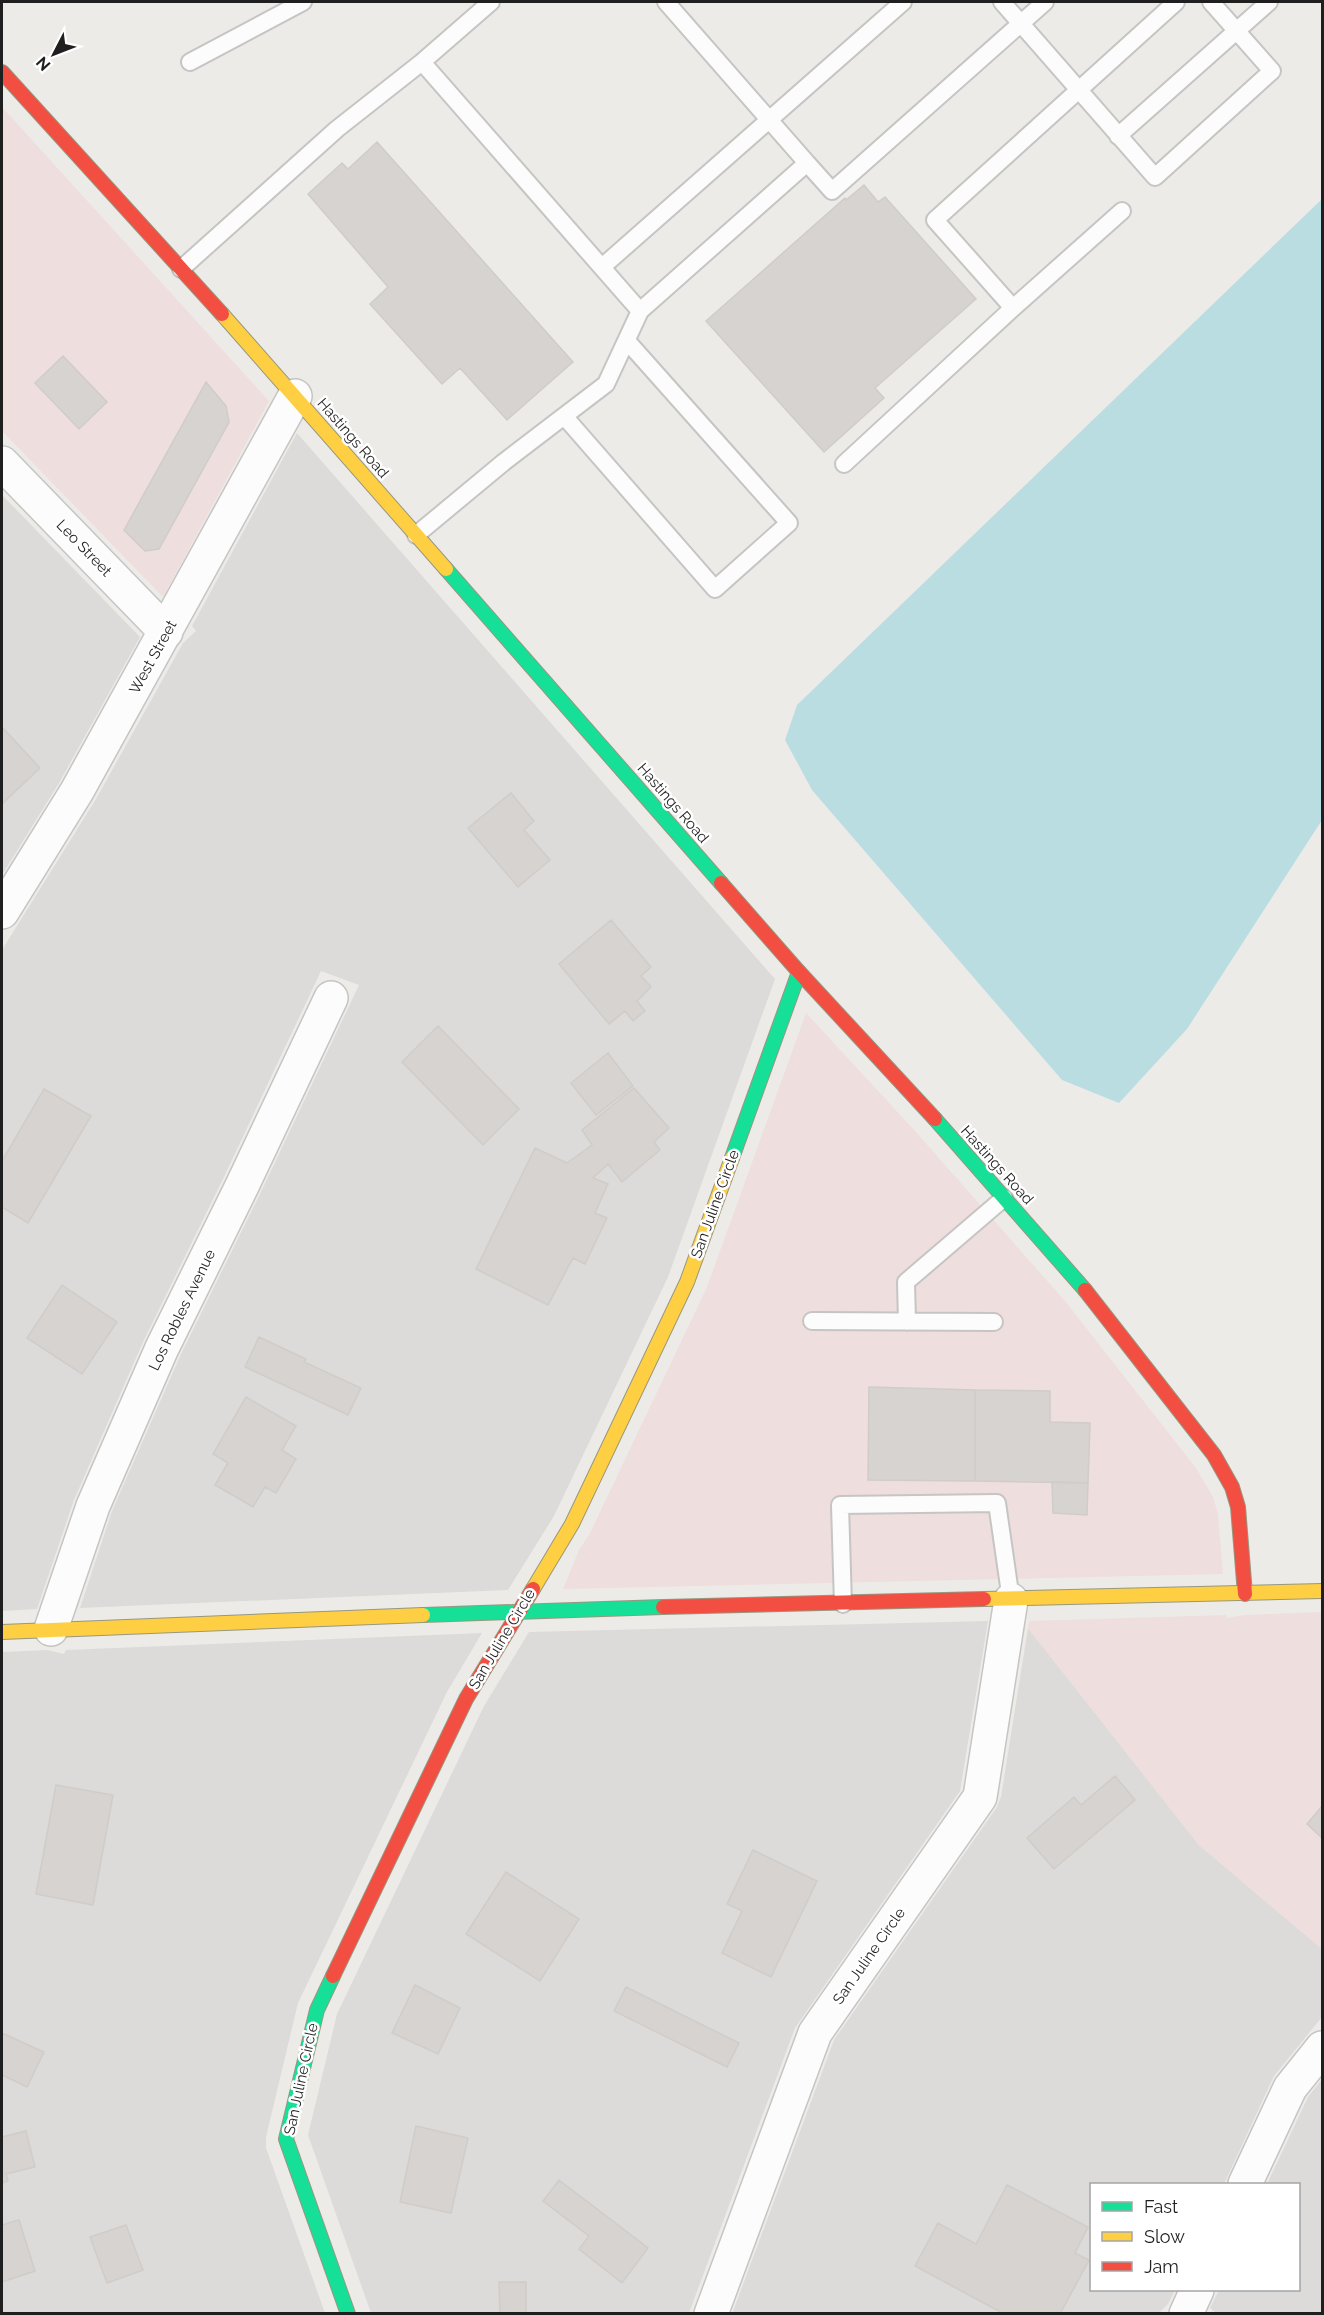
<svg xmlns="http://www.w3.org/2000/svg" width="1324" height="2315" font-family="Raleway,sans-serif">
	<style>
		.residential { fill: #dcdbd9 }
		.commercial { fill: #efdede }
		.water { fill: #badde1 }
		.building { fill: #d6d3d0; stroke: #d0ccc9; stroke-width: 1.5 }
		.lines { fill: none; stroke-linecap: round; stroke-linejoin: round }
		.lane-casing { stroke: #c6c5c4; stroke-width: 20 }
		.street-casing { stroke: #c6c5c4; stroke-width: 36 }
		.fast-casing { stroke: #98977f; stroke-width: 16 }
		.slow-casing { stroke: #98977f; stroke-width: 16 }
		.jam-casing { stroke: #98977f; stroke-width: 16 }
		.lane { stroke: #fcfcfc; stroke-width: 16 }
		.street { stroke: #fcfcfc; stroke-width: 33 }
		.fast { stroke: #16e098; stroke-width: 14 }
		.slow { stroke: #ffcf43; stroke-width: 14 }
		.jam { stroke: #f24e42; stroke-width: 14 }
		.labels { text-anchor: middle; dominant-baseline: central; stroke-width: 5; stroke-linejoin: round; paint-order: stroke }
		.street-label { font-size: 15px; fill: #1f1f1f; stroke: #fff }
	</style>
	<rect width="100%" height="100%" fill="#edebe8"/>
	<path class="residential" d="M297,433L775,979L668,1277L554,1516L508,1590L80,1608L112,1511L181,1354L260,1194L359,985L321,971L222,1181L143,1342L74,1500L37,1609L2,1611V950L96,799L183,643L196,631L192,626Z
		M2,495L140,637L59,783L2,875Z
		M988,1621L960,1791L795,2028L689,2313H371L308,2135L337,2014L484,1706L529,1632Z
		M1028,1628L1199,1845L1322,1949V2017L1274,2076L1224,2184H1092V2290H1175L1168,2304L1159,2313L732,2314L834,2040L997,1807L1001,1797Z
		M482,1633L447,1692L298,2003L266,2137V2148L325,2313H2V1652L47,1650L64,1654L66,1650Z
		M1322,2079V2313H1216L1210,2308L1219,2290H1298V2184H1267L1308,2097Z"/>
	<path class="commercial" d="M2,107L269,401L163,597L2,431Z
		M806,1013L916,1132L1065,1301L1196,1468L1213,1497L1218,1514L1223,1574L563,1589L579,1550L590,1533L707,1287Z
		M1322,1612V1949L1199,1845L1028,1628L1029,1621L1226,1615L1227,1618L1245,1615Z"/>
	<path class="water" d="M1322,199V820L1187,1029L1119,1103L1062,1080L812,790L785,740L797,705Z"/>
	<path class="building" d="M377,142L573,362L507,420L460,368L442,384L370,304L388,287L308,194L342,163L348,169Z
		M864,185L878,202L885,197L976,299L875,388L884,398L824,452L706,321L845,198L846,200Z
		M63,356L107,402L79,429L35,383Z
		M206,382L226,406L229,422L159,549L145,551L124,530Z
		M2,727L40,768L2,804Z
		M511,793L534,821L524,830L550,860L518,887L468,828Z
		M611,920L651,967L641,976L651,987L637,1001L645,1011L633,1021L625,1011L609,1024L559,964Z
		M438,1026L519,1109L483,1145L402,1062Z
		M608,1053L633,1086L596,1115L571,1083Z
		M634,1088L669,1128L654,1142L660,1150L622,1182L608,1164L593,1178L608,1184L595,1213L607,1218L585,1264L573,1258L548,1305L476,1269L535,1148L567,1163L592,1145L582,1130Z
		M44,1089L91,1116L28,1223L2,1207V1161Z
		M62,1285L117,1322L82,1374L27,1338Z
		M259,1337L306,1359L304,1362L361,1388L348,1415L245,1367Z
		M869,1387L975,1390V1481L868,1480Z
		M975,1390L1050,1391V1422L1090,1423L1088,1483L975,1481Z
		M246,1397L296,1426L282,1450L296,1459L276,1493L265,1487L253,1507L215,1485L228,1463L213,1454Z
		M1052,1482L1088,1483L1087,1515L1053,1513Z
		M1115,1776L1135,1800L1054,1869L1027,1838L1074,1797L1081,1805Z
		M56,1785L113,1795L93,1905L36,1894Z
		M1322,1806V1838L1307,1824Z
		M753,1850L817,1881L771,1977L722,1953L742,1911L727,1904Z
		M506,1872L579,1919L540,1981L466,1934Z
		M415,1985L460,2008L438,2054L392,2033Z
		M626,1987L739,2043L727,2067L614,2011Z
		M2,2033L44,2052L27,2087L2,2075Z
		M416,2126L468,2138L451,2213L400,2202Z
		M26,2131L35,2167L6,2174L8,2181L2,2183V2137Z
		M559,2180L648,2248L622,2283L579,2249L589,2236L543,2201Z
		M1007,2185L1088,2227L1075,2253L1089,2260L1060,2314H1004L915,2266L938,2223L976,2244Z
		M19,2220L35,2271L2,2282V2225Z
		M126,2225L143,2270L107,2283L90,2237Z
		M499,2282H526V2314H500Z"/>
	<g class="lines">
		<defs>
			<path id="lane" d="M1002,2L1155,177L1272,71L1211,2
				M190,62L303,2
				M422,62L491,2
				M1118,136L1269,2
				M807,163L832,191L1045,2
				M1122,211L1013,308L935,220L1176,2
				M602,267L903,2
				M181,269L337,129L422,62L640,311L606,384L504,462L416,535
				M640,311L807,163L666,2
				M564,416L715,589L789,523L627,341
				M844,464L1013,308
				M812,1321L994,1322
				M907,1322L906,1282L1004,1198
				M843,1604L840,1505L997,1503L1011,1600"/>
			<path id="street" d="M2,463L166,632
				M2,912L77,791L295,396
				M51,1629L93,1506L162,1348L241,1188L331,998
				M1245,2184L1290,2088L1322,2048
				M711,2314L815,2033L980,1797L1011,1600
				M1186,2314L1197,2290"/>
			<path id="fast" d="M446,569L721,883
				M935,1119L1085,1290
				M732,1158L799,972
				M423,1615L663,1607
				M333,1976L317,2010L286,2139L348,2314"/>
			<path id="slow" d="M222,314L446,569
				M533,1589L572,1524L687,1282L732,1158
				M984,1599L1322,1591
				M2,1632L423,1615"/>
			<path id="jam" d="M2,72L222,314
				M721,883L799,972L935,1119
				M1085,1290L1214,1455L1232,1487L1238,1507L1245,1594
				M663,1607L984,1599
				M333,1976L466,1699L533,1589"/>
		</defs>
		<use href="#lane" class="lane-casing"/>
		<use href="#street" class="street-casing"/>
		<use href="#fast" class="fast-casing"/>
		<use href="#slow" class="slow-casing"/>
		<use href="#jam" class="jam-casing"/>
		<use href="#lane" class="lane"/>
		<use href="#street" class="street"/>
		<use href="#fast" class="fast"/>
		<use href="#slow" class="slow"/>
		<use href="#jam" class="jam"/>
	</g>
	<g class="labels">
		<g class="street-label">
			<text transform="translate(353 438) rotate(49)">Hastings Road</text>
			<text transform="translate(84 548) rotate(46)">Leo Street</text>
			<text transform="translate(153 657) rotate(-61)">West Street</text>
			<text transform="translate(673 803) rotate(49)">Hastings Road</text>
			<text transform="translate(997 1165) rotate(48)">Hastings Road</text>
			<text transform="translate(715 1204) rotate(-70)">San Juline Circle</text>
			<text transform="translate(182 1310) rotate(-64)">Los Robles Avenue</text>
			<text transform="translate(502 1639) rotate(-59)">San Juline Circle</text>
			<text transform="translate(869 1956) rotate(-55)">San Juline Circle</text>
			<text transform="translate(301 2079) rotate(-78)">San Juline Circle</text>
		</g>
	</g>
	<rect width="1324" height="2315" fill="none" stroke="#1f1f1f" stroke-width="6"/>
	<rect x="1090" y="2183" width="210" height="108" fill="#ffffff" stroke="#a5a5a5" stroke-width="1.5"/>
	<rect x="1102" y="2202" width="30" height="9" fill="#16e098" stroke="#a5a5a5" stroke-width="1.5"/>
	<text x="1144" y="2213" font-size="18" fill="#1f1f1f">Fast</text>
	<rect x="1102" y="2232" width="30" height="9" fill="#ffcf43" stroke="#a5a5a5" stroke-width="1.5"/>
	<text x="1144" y="2243" font-size="18" fill="#1f1f1f">Slow</text>
	<rect x="1102" y="2262" width="30" height="9" fill="#f24e42" stroke="#a5a5a5" stroke-width="1.5"/>
	<text x="1144" y="2273" font-size="18" fill="#1f1f1f">Jam</text>
	<g transform="translate(54 54) rotate(228)" stroke="#ffffff" stroke-width="4.5" paint-order="stroke">
	<path d="M0-4.5L10 22L0 15L-10 22Z" fill="#1f1f1f"/>
	<text y="-9" font-size="16" font-weight="bold" text-anchor="middle" fill="#1f1f1f">N</text>
	</g>
</svg>
